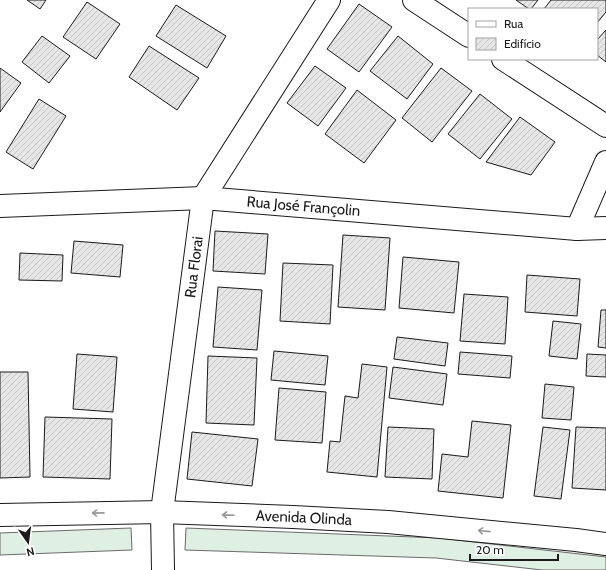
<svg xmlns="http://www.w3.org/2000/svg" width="606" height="570" font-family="Cabin,sans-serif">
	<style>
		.grass { fill: #e0efe3; stroke: #6a6a6a }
		.building { fill: url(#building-hatch); stroke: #1a1a1a }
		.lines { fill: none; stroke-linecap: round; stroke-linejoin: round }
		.street-casing { stroke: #1a1a1a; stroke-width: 24 }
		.secondary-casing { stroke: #1a1a1a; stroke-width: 24 }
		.street { stroke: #fff; stroke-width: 22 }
		.secondary { stroke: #fff; stroke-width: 22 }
		.oneway { stroke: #989898 }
		.labels { text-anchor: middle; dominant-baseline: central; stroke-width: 3; stroke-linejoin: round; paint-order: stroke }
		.street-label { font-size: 15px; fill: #1a1a1a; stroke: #fff }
	</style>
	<defs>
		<pattern id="building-hatch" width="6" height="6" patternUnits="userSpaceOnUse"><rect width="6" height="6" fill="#e6e6e6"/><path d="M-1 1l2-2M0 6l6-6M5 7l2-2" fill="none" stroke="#c5c5c5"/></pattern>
	</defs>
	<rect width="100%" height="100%" fill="#fff"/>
	<path class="grass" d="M131,528L132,550L0,555V533Z
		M186,528L439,538L606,557V570H542L436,558L185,550Z"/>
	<path class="building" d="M27,0H46L40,9Z
		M516,0H538L531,9H529Z
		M551,0H606V12L597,23V9H544Z
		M87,2L120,24L96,59L63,37Z
		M359,4L392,27L359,72L327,49Z
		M176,5L226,36L207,68L156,36Z
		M606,30V62L597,55V40Z
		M42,36L70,56L49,83L22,62Z
		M398,36L433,64L407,99L370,71Z
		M149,46L199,78L177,110L129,77Z
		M315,66L346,88L318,126L287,103Z
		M0,68L21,83L0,112Z
		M441,68L472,91L432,142L402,118Z
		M357,90L396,120L364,163L325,134Z
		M480,94L512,119L480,159L448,134Z
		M39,99L66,116L33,169L6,152Z
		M520,117L555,142L531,175L486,162Z
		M215,231L268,234L265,274L213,271Z
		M343,235L390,238L385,310L338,307Z
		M74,241L123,245L120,277L71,273Z
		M20,253L63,255L62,281L19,280Z
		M403,257L459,262L454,313L399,308Z
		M283,263L333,265L330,324L280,321Z
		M527,275L580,279L577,316L525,312Z
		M218,287L262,290L257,350L213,347Z
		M464,294L508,297L505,344L460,341Z
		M601,310H606V348L598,347Z
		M553,321L581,324L577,359L549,356Z
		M397,337L448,343L445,366L394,359Z
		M274,351L328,356L325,385L271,380Z
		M460,352L512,356L510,378L458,374Z
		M77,354L117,357L113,412L73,409Z
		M587,354L606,355V377L586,376Z
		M208,356L257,358L254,425L206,423Z
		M362,364L387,367L377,477L327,472L330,441L340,442L345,396L358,398Z
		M393,367L447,374L443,405L389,398Z
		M0,372H28L30,477L0,478Z
		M545,384L574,387L571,420L542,418Z
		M279,388L326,392L322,443L275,440Z
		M45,417L112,419L110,479L43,477Z
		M472,421L511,425L503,498L438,491L442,454L468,457Z
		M388,427L434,429L432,479L385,477Z
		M543,427L570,430L561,499L534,496Z
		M576,427L606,428V490L572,488Z
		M192,432L258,439L252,486L187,479Z"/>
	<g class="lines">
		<defs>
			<g id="street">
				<path d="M414,0L469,36"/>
				<path d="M503,59L606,126"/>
				<path id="s1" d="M0,206L203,198L577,229L606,228"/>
				<path d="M577,229L606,162"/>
				<path id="s2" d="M163,570L162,512L203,198L329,0"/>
			</g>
			<g id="secondary">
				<path id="s3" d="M0,515L162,512L293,517L388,522L576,540L606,544"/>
			</g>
		</defs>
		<use href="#street" class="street-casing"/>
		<use href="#secondary" class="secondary-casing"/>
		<use href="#street" class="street"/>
		<use href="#secondary" class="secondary"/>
	</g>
	<defs><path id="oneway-shaft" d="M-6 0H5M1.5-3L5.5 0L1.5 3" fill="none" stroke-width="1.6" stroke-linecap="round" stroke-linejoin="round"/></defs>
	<g class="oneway">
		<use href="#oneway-shaft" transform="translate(98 513) rotate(179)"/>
		<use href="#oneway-shaft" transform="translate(228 515) rotate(-178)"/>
		<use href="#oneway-shaft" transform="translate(484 531) rotate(-174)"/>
	</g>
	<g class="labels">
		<g class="street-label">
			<text stroke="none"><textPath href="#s1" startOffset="304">Rua José Françolin</textPath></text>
			<text stroke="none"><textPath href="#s2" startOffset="305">Rua Florai</textPath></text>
			<text stroke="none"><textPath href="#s3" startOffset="304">Avenida Olinda</textPath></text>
		</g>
	</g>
	<rect x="468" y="8" width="130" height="52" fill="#ffffff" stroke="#a3a3a3"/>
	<rect x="476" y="21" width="20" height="6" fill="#ffffff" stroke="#a3a3a3"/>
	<text x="504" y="28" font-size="12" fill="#1a1a1a">Rua</text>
	<rect x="476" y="38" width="20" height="12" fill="url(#building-hatch)" stroke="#a3a3a3"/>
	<text x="504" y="48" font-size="12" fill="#1a1a1a">Edifício</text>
	<g transform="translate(28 542) rotate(166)" stroke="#ffffff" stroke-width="3" paint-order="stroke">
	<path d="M0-3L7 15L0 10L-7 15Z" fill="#1a1a1a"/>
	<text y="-6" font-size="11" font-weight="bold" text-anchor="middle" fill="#1a1a1a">N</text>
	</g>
	<path d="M470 554v6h88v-6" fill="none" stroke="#1a1a1a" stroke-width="2"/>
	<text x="476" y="554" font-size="12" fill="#1a1a1a" stroke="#ffffff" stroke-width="3" paint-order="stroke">20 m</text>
</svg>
